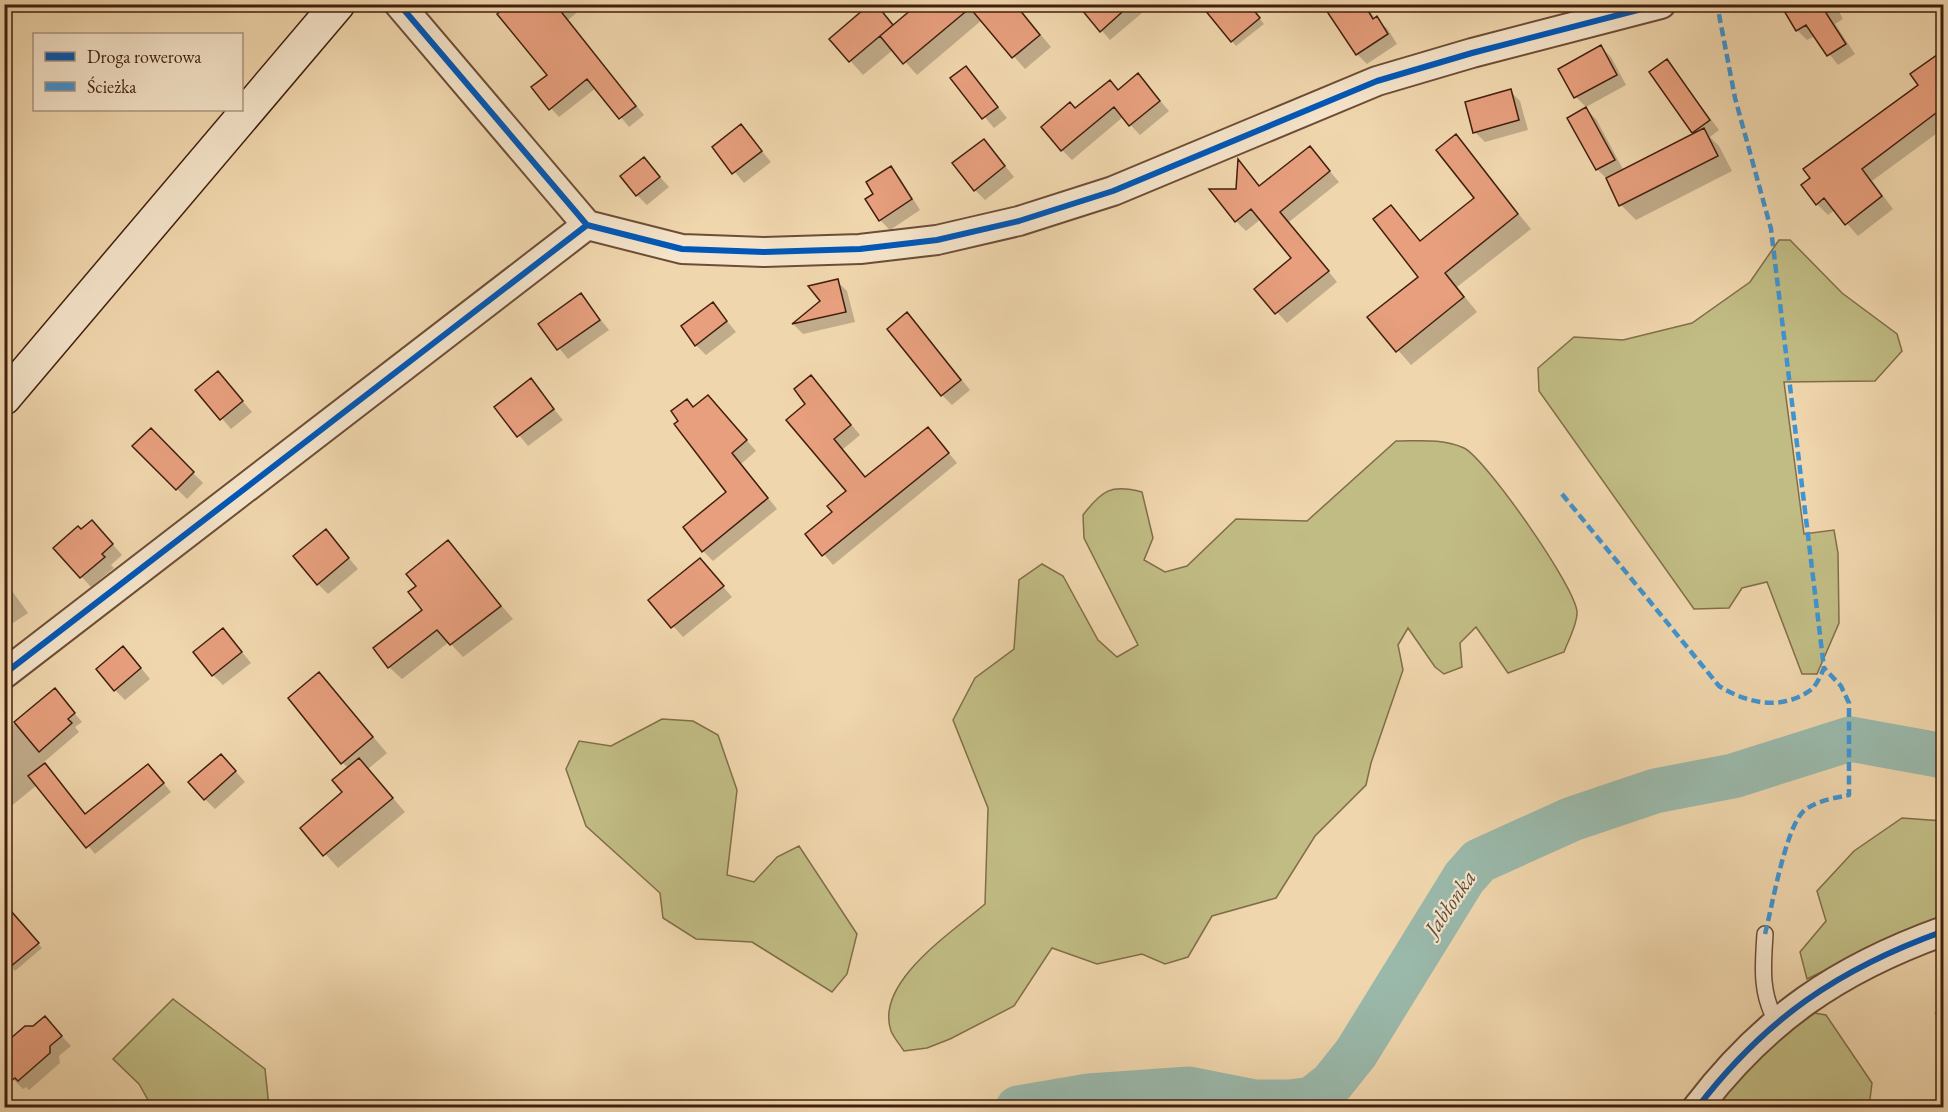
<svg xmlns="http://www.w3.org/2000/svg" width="1948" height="1112" font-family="'EB Garamond',serif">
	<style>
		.green { fill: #c1bc84; stroke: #816e49; stroke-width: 1.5 }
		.shadow { fill: #0003 }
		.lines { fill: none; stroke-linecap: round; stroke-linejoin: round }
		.river { stroke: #9ab9ab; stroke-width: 45 }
		.building { fill: #e79f7d; stroke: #411f0e; stroke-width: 1.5 }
		.lane-casing { stroke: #6d4d36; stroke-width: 18 }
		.street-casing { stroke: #6d4d36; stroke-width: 32 }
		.secondary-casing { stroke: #411f0e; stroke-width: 36 }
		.lane { stroke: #f5e4ca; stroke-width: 15 }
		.street { stroke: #f5e4ca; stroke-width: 28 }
		.secondary { stroke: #f5e4ca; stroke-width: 33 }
		.quiet { stroke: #3f94d2; stroke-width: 4.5; stroke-dasharray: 9 4.5; stroke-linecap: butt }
		.cycleway-casing { stroke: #f5e4ca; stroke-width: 10 }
		.cycleway { stroke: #0057b8; stroke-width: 6 }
		.labels { text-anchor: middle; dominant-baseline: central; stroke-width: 4.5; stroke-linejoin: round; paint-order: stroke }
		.water-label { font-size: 22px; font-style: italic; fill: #5c4d3d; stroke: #f5e4ca }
	</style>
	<rect width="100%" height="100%" fill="#f0d6ad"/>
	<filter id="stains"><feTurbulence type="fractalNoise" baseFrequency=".00333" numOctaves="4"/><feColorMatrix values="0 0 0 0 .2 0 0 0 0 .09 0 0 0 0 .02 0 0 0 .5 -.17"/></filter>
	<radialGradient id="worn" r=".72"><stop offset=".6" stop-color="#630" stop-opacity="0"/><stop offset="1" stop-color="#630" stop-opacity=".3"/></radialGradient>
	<path class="green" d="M1779,240H1790L1842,293L1897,334L1902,351L1875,381L1784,382L1804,534L1834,530L1838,553L1839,623L1817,674H1802L1767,582L1742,588L1729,608L1694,609L1539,391L1538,368L1574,337L1623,340L1692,323L1750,282Z
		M1396,441C1418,441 1443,438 1464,448C1485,458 1578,590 1577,613C1577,625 1568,641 1564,652L1508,673L1476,627L1460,643L1462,667L1444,674L1435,667L1408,628L1398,645L1403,670L1371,763L1366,785L1315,836L1276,898L1212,916L1188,957L1165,964L1142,954L1097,964L1052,948L1014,1006L950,1039L927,1048L904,1051C900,1045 894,1038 891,1031C874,982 954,931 985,904L988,808L953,720L975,678L1014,649L1019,580L1042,564L1063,576L1098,640L1117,657L1138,645L1084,538L1083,515C1102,490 1111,484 1142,492L1153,538L1144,560L1165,572L1187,566L1236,519L1307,521Z
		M662,719L693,721L718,735L737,790L727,875L754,882L777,857L799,846L857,934L847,974L832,992L752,942L696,939L663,918L660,893L586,826L566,769L579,741L611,746Z
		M1902,818L1943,821V917L1909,930L1807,979L1800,952L1826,921L1817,891L1854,851Z
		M173,999L265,1069L269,1107H152L139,1084L113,1059Z
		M1802,1011L1826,1015L1872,1083L1869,1107L1706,1108Z"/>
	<path class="shadow" d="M512,4H587L568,20L644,115L629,127L596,88L559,117L533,88L549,75Z
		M920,4H1015L1051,47L1025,69L982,20L917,75L894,49L863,75L831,39L887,17L894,26Z
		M1079,4H1135L1142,13L1110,40Z
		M1248,4L1264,24L1236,46L1232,41Z
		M1324,4H1365L1375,19L1387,28L1397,44L1367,64L1357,54Z
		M1782,4H1835L1843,19L1835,24L1855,54L1838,65L1815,36L1807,40L1797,30Z
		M1601,47L1611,57L1626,85L1586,107L1576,97L1560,69Z
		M1944,58V128L1872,181L1893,209L1858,236L1835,210L1828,215L1817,204Z
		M1667,61L1719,130L1710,137L1719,146L1732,171L1636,220L1621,205L1608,180L1597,169L1569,118L1586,109L1596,119L1624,171L1695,134Z
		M966,68L1007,118L994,128L953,79Z
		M1138,75L1169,111L1140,135L1123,117L1072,160L1062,150L1119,91Z
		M1510,91L1520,101L1528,130L1485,142L1475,132Z
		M741,126L771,162L744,183L714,147Z
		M1455,136L1531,229L1457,287L1477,312L1411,365L1370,318L1420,277L1391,207L1421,242L1476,198Z
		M1310,148L1339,182L1289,222L1337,282L1287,323L1256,289L1293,258L1261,219L1246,231L1236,221L1239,163L1261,187Z
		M993,151L1014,177L985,200L975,190Z
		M644,159L669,187L647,205L637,195Z
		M890,168L900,178L920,210L890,230L880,220L875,194Z
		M837,281L847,291L855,322L803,334L794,325L822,301Z
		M581,295L609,330L568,359L540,324Z
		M713,304L736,332L706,355L696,345Z
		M917,324L970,390L952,405L942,395Z
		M218,373L252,412L231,429L198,390Z
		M530,380L563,420L528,446L496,407Z
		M820,387L860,435L842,450L866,478L937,439L957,463L833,565L807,534L834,512L848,492L807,404Z
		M718,407L756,451L741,464L777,509L713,561L703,551L728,493L694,409Z
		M151,430L203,483L187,499L134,446Z
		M81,531L102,532L122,555L111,565L114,568L91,587L55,548Z
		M326,531L358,569L328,594L318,584Z
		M448,542L513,619L463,657L449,642L402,679L389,667L424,610L418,586Z
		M700,560L732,597L683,637L651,601Z
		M4,580L28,613L4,629Z
		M232,640L251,663L223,685L213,675Z
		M133,658L150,679L125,700L115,690Z
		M319,674L387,753L368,769L405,812L338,868L302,828L344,792L348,768L342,762Z
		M55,690L82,722L75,727L79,732L44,762L86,815L156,774L171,792L95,854L37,785L4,812V732Z
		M231,766L245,782L215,809L205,799Z
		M4,905L42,948L15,971L4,960Z
		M1944,1004V1024L1934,1013Z
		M45,1018L71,1046L59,1056L60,1063L29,1090L26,1087L23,1089L4,1070L34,1028Z"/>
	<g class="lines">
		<path class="river" d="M1018,1108L1089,1096L1189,1089L1255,1102H1290L1312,1099L1332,1083L1356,1053L1464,878L1479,861L1572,819L1655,791L1733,776L1850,739L1944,756"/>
	</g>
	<path class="building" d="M509,4H555L636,106L619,119L587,79L549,110L531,87L547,75L497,14Z
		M870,4H876L893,25L849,62L829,39Z
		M918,4H1015L1040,35L1012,58L970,8L903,64L880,36Z
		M1077,4H1131L1100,32Z
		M1200,4H1249L1260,18L1231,42Z
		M1322,4H1364L1373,19L1377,16L1388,34L1356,55Z
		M1780,4H1841L1826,13L1846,44L1827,56L1806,25L1796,31Z
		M1601,45L1617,75L1574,98L1558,69Z
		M1944,50V107L1862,169L1882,196L1845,225L1824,198L1816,205L1801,185L1810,178L1803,169L1918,85L1910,74Z
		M1667,59L1710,120L1692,133L1649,72Z
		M966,66L998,107L982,119L950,78Z
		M1138,73L1160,101L1129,126L1114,107L1061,151L1041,127L1070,102L1075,108L1110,80L1118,90Z
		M1511,89L1519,120L1473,133L1465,102Z
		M1586,107L1615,160L1596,170L1567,118Z
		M741,124L762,151L732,174L712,147Z
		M1704,128L1718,156L1619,206L1606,178Z
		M1456,134L1518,214L1445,273L1464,297L1396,352L1367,317L1418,277L1373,219L1391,205L1420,241L1474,198L1436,150Z
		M984,139L1005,166L974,191L952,163Z
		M1310,146L1330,171L1280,212L1329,271L1275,314L1254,289L1291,258L1251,209L1235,222L1209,189H1236L1238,159L1259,186Z
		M644,157L660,177L636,196L620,176Z
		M891,166L912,199L879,221L865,199L873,194L866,182Z
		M838,279L846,312L792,324L820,301L808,286Z
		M581,293L600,320L557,350L538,324Z
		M713,302L727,321L695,346L681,326Z
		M907,312L961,380L941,396L887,329Z
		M218,371L243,401L220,420L195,390Z
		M811,375L851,425L834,439L865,477L928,427L949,453L822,556L805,534L832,512L827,506L846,491L786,420L805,404L794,389Z
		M531,378L554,409L517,437L494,407Z
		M708,395L747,440L732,453L768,498L702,552L683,527L726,492L674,424L678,421L671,411L687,399L693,407Z
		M151,428L194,472L176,490L132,446Z
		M92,520L113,544L102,554L105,557L80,578L53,548L78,526L81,529Z
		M326,529L349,558L317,585L293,556Z
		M448,540L501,606L450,645L437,630L388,668L373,648L422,610L408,592L416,586L406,574Z
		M700,558L724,586L671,628L648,600Z
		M223,628L242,652L212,676L193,652Z
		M123,646L141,668L114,691L96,669Z
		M319,672L373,737L341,764L288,698Z
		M55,688L75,713L68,719L72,723L39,752L14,722Z
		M221,754L236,771L204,800L188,782Z
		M359,758L393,798L323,856L300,828L342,792L332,780Z
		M45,763L85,814L148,764L164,783L86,848L28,776Z
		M4,903L39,943L4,972Z
		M45,1016L62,1036L50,1046V1053L18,1081L15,1078L4,1086V1044L25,1026H33Z"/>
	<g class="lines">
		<defs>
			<path id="lane" d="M1765,934C1763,966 1760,992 1776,1021"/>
			<path id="street" d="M399,4L587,225L682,249L764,252L860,249L937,240L1019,221L1113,191L1377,81L1472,53L1661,4
				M4,674L587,225
				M1697,1108C1765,1019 1838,969 1944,931"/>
			<path id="secondary" d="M4,398L338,4"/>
		</defs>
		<use href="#lane" class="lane-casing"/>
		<use href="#street" class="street-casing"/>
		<use href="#secondary" class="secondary-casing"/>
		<use href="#lane" class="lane"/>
		<use href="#street" class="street"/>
		<use href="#secondary" class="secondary"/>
		<path class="quiet" d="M1562,494L1719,686C1748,704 1783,711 1812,689C1817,684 1821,675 1824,668L1771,229L1735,98L1717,4
			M1765,934C1772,907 1786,824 1805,810C1818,800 1835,798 1849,795V703L1841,686L1824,668"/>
		<defs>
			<path id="cycleway" d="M399,4L587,225L682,249L764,252L860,249L937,240L1019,221L1113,191L1377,81L1472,53L1661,4
				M4,674L587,225
				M1697,1108C1765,1019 1838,969 1944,931"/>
		</defs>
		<use href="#cycleway" class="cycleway-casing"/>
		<use href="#cycleway" class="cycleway"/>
	</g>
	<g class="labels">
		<g class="water-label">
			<text transform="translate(1450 903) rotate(-56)">Jabłonka</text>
		</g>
	</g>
	<rect width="1948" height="1112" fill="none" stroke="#f0d6ad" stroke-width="24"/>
	<rect x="6" y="6" width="1936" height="1100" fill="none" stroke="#411f0e" stroke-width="3"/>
	<rect x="12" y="12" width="1924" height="1088" fill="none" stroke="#411f0e" stroke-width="1.5"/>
	<rect x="33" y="33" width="210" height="78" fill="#f5e4ca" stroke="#ad957f" stroke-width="1.5"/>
	<rect x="45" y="52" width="30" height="9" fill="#0057b8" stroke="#ad957f" stroke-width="1.5"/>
	<text x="87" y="63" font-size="18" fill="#411f0e">Droga rowerowa</text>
	<rect x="45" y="82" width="30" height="9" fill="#3f94d2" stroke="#ad957f" stroke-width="1.5"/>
	<text x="87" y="93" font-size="18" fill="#411f0e">Ścieżka</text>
	<rect width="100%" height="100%" filter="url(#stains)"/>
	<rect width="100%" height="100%" fill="url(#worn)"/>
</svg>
